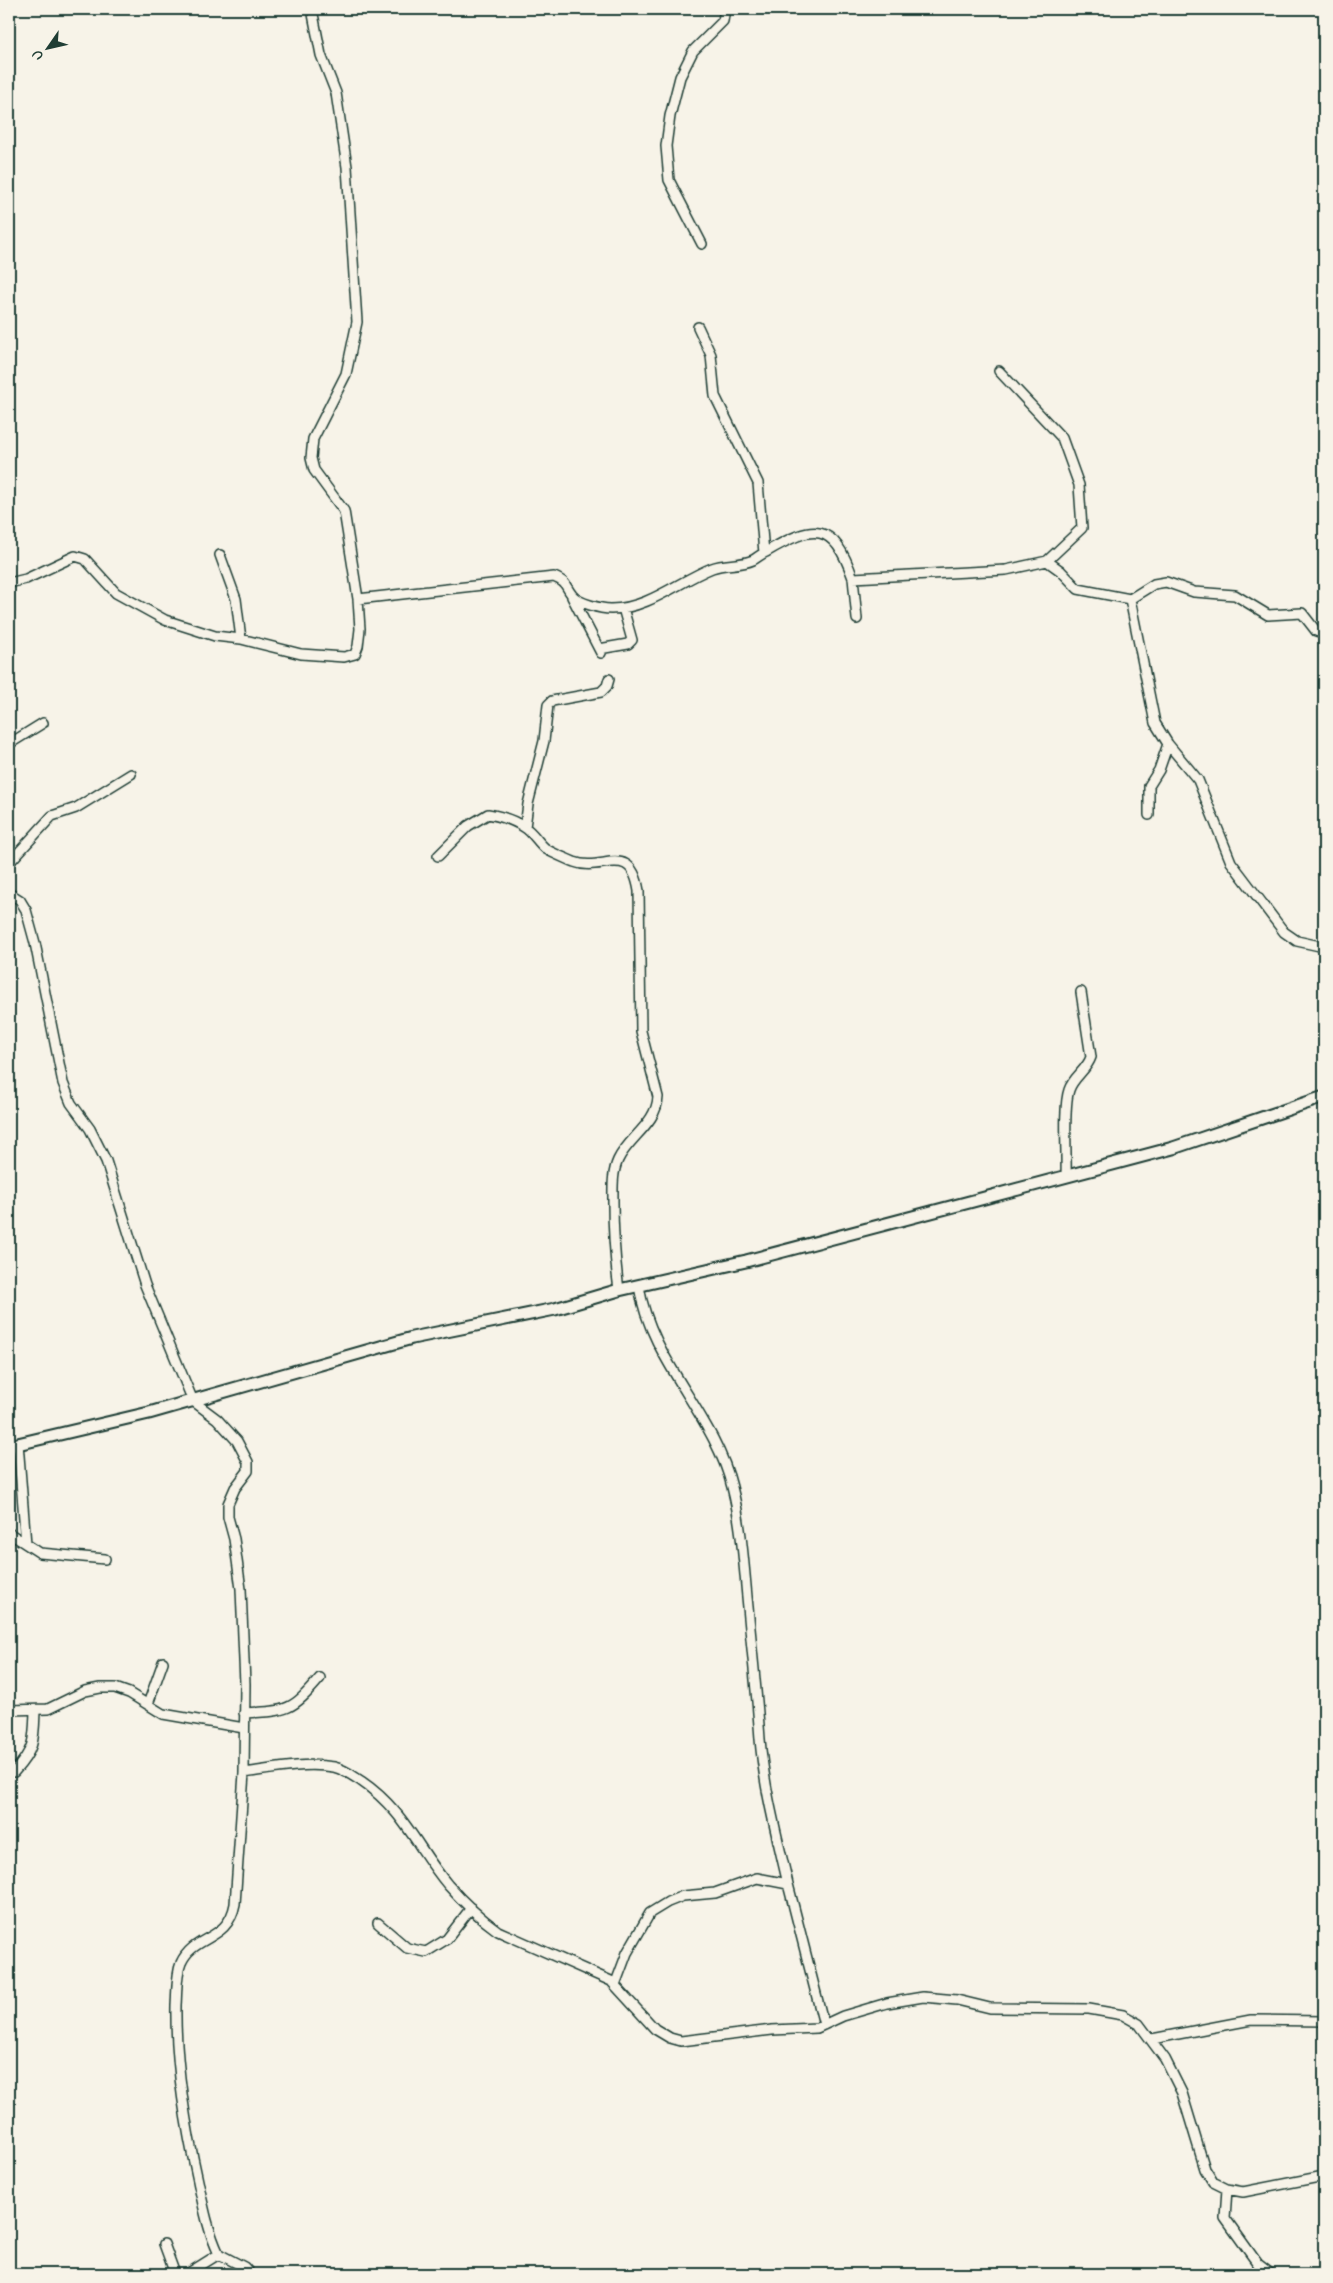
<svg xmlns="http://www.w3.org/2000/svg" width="1333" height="2283" font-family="Mynerve,sans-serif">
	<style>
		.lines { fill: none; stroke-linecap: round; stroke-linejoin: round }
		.street-casing { stroke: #1f3d34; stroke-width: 12 }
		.secondary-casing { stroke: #1f3d34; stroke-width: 15 }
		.street { stroke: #f7f3e8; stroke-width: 9 }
		.secondary { stroke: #f7f3e8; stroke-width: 11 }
	</style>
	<rect width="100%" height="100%" fill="#f7f3e8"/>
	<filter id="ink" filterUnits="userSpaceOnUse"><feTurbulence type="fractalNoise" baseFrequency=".02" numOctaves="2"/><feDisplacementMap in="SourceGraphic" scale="10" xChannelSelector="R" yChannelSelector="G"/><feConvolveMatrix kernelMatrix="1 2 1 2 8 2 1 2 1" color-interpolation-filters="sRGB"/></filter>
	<g filter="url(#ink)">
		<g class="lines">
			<defs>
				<path id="street" d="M312,9L321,55L336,93L347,167L357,322L346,374L313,439L311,458L314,470L344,511L358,599
					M702,244L669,180L666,146L670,116L680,77L693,51L723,21L725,9
					M698,327L711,355L715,396L758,483L764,553
					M999,371L1062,438L1079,485L1082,528L1047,561
					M220,555L236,599L241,639
					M853,578L857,619
					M9,583L26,579L75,556L85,559L116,593L165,620L215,636L241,639L301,654L344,657L355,654L358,646L360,629L358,599L554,577C568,583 564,585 572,595C578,603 601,609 611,609C648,609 679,581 712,568C725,563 740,566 753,560C757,558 761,554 766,552C814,524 833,521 853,578L1006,570L1047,561L1061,571L1078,589L1130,599
					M572,597L601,653
					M1324,634L1316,631L1302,613L1268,615L1235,595L1194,592L1166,582L1154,584L1130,599L1155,723L1168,744L1198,780L1231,862L1284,932L1297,941L1324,947
					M599,649L628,644L632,640L623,608
					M9,744L43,723
					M1149,815V786L1159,770L1168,744
					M525,827L528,804L544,741L548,705L552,701L601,692L607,686L609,679
					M438,856L468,826L488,814C500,816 515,821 524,827C533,832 538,843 546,849C554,854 565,858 574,862C602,873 631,841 639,891L641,1031L658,1097C657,1123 628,1138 618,1160C612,1173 613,1188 613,1202C613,1232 615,1260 619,1290
					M9,863L52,816L76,808L131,774
					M9,893L20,900L26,910L35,943L63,1083L71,1103L90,1129L106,1161L145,1285L193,1401L217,1419L237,1441L248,1462V1471L235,1488L228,1504V1517L234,1539L241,1589L245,1684L244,1773L235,1904C228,1942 194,1934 181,1963C176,1975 177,1992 176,2005C175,2064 185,2123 198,2181C203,2205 208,2231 219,2254L244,2267L250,2274
					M1066,1176C1067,1156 1063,1107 1069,1090C1073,1077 1087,1070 1091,1057L1081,992
					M18,1443L26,1544
					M9,1533L40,1553L105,1559
					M148,1704L163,1662
					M9,1710L48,1709L85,1691L100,1688H115L129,1693L163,1714L244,1728
					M244,1713C287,1711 291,1712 320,1678
					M14,1772C35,1749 34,1740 35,1710
					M244,1773C272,1769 305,1762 334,1767C344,1769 353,1776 361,1781C404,1810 417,1848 448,1885C463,1902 480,1918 498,1931L611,1981L655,2029L670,2038L681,2041L772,2030L817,2028L843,2016L887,2003L923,1997L957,2000L990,2008L1089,2009L1123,2015L1139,2024L1165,2059L1182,2093L1205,2169L1213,2182L1227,2189L1243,2192L1324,2176
					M788,1884L824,2025
					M378,1923L407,1948L426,1952L447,1939L471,1908
					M615,1985L627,1953L650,1913L668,1902L683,1896L715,1893L757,1878L788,1884C777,1836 764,1788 760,1739C757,1695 752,1651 748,1607C744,1568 742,1526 732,1487C715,1416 650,1360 639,1286
					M1152,2039L1251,2020L1324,2021
					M1227,2189L1225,2218L1258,2264L1271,2274
					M164,2244L175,2274
					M187,2274L219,2254"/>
				<path id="secondary" d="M9,1446L149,1413L412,1338L555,1309L619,1290L746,1261L992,1196L1173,1148L1324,1097"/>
			</defs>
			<use href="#street" class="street-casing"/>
			<use href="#secondary" class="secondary-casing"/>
			<use href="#street" class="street"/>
			<use href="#secondary" class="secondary"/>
		</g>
	</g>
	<rect width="1333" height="2283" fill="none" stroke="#f7f3e8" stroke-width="30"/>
	<rect x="15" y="15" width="1303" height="2253" fill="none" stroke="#1f3d34" stroke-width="2" filter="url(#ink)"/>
	<g transform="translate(48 48) rotate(236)" stroke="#f7f3e8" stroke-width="4" paint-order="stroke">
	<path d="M0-4L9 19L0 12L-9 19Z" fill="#1f3d34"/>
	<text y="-8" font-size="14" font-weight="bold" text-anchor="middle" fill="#1f3d34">U</text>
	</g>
</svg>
